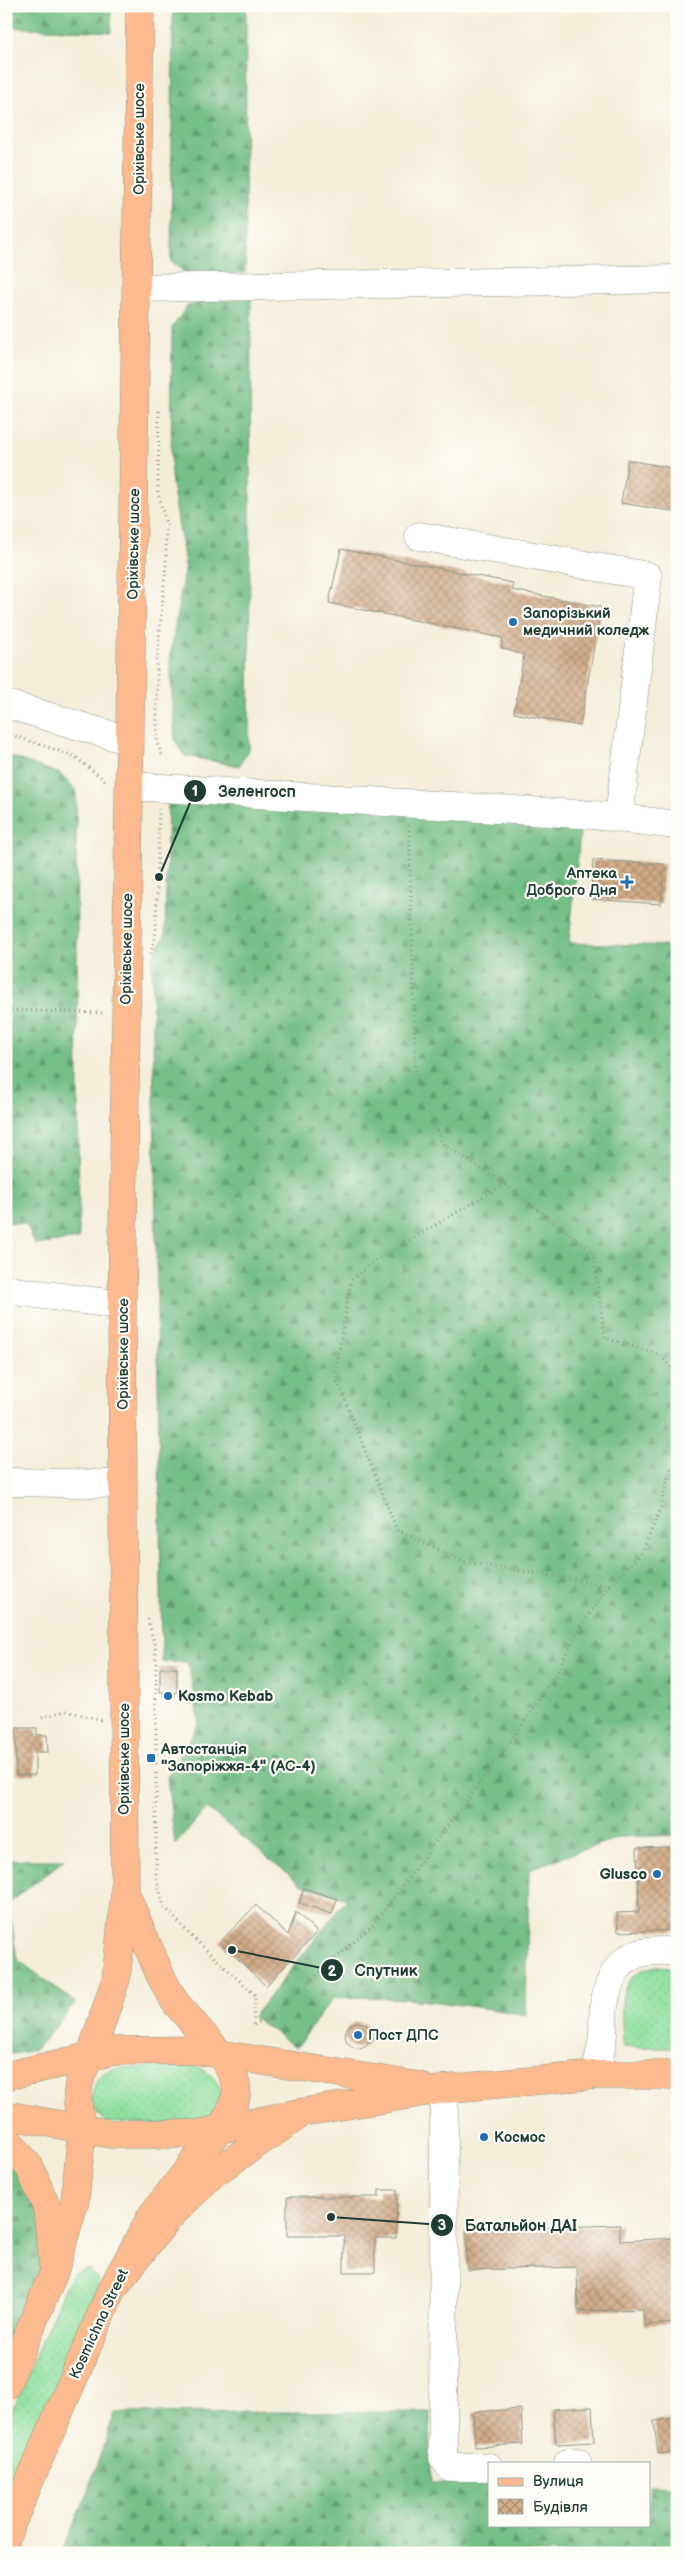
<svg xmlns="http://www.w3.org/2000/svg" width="683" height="2559" font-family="'Balsamiq Sans',sans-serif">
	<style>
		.grass { fill: url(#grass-dots); stroke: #588e6a }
		.forest { fill: url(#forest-firs); stroke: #4a7e5d }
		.building { fill: url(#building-cross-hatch) }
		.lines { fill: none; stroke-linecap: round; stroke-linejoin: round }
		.minor-casing { stroke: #8a9586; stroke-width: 29 }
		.major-casing { stroke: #8a9586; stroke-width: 29 }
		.highway-casing { stroke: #8a9586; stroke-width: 29 }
		.path { stroke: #8a9586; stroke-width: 3; stroke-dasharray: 1 4; stroke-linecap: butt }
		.minor { stroke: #fff; stroke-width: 28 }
		.major { stroke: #fcba8e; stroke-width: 28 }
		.highway { stroke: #fcba8e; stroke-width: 28 }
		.poi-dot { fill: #1f6fb2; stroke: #fdfcf7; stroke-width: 2 }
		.labels { text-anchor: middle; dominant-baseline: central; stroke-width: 4.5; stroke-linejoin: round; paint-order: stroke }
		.street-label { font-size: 15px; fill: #1f3d34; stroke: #fdfcf7 }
		.poi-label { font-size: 15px; font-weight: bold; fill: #1f3d34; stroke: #fdfcf7; text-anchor: start }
		.leader { fill: none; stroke: #1f3d34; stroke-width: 2 }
		.callout-dot { fill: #1f3d34; stroke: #fdfcf7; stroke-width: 2 }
		.mark-label { font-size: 15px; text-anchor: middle; font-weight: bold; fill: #fff }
		.callout-label { font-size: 16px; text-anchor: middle; font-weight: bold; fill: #1f3d34; stroke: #fdfcf7; stroke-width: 4.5; stroke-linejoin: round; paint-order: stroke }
	</style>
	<defs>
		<pattern id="grass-dots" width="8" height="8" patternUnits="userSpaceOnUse" patternTransform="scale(1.25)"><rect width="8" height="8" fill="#91e09f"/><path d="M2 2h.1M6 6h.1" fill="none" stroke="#7dc18a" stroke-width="1.8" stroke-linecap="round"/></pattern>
		<pattern id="forest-firs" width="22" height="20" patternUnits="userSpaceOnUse" patternTransform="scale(1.25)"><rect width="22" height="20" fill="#74be86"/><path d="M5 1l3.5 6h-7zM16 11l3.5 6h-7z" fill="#5f9c6e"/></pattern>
		<pattern id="building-cross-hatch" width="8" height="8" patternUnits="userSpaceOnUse" patternTransform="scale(1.25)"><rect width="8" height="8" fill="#d3ac88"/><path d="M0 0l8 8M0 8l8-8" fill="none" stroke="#ab8d70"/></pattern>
	</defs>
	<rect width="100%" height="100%" fill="#fdfcf7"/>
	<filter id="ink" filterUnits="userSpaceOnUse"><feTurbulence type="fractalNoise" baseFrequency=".02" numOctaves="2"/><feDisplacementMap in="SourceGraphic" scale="10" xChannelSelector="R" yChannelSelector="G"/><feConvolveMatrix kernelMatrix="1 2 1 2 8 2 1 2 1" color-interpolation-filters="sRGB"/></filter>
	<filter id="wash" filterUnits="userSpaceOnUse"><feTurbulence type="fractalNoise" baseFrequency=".0096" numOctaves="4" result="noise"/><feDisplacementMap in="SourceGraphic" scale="20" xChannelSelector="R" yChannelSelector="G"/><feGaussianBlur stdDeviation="1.12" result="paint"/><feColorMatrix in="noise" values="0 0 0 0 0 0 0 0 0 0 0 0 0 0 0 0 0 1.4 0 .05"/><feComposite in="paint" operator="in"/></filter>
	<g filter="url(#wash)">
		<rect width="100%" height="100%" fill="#f4edd9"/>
		<path class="grass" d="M657,1966L669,1967L677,1972V2047H623C623,2012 612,1973 657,1966Z
			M198,2067C228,2081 229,2110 199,2125L106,2122L93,2108L91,2098L97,2079L105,2072L114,2068Z
			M89,2269L98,2281L94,2297L6,2502V2423L64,2289L73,2273Z"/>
		<path class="forest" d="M6,6H111V32L6,27Z
			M173,6H246L245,273L187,274L171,262Z
			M251,299L249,749L239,766L185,756L175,741L170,658L185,564L171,477L172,328L187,306L211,301Z
			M6,755L60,774L76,790L79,1239L36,1245L26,1224L6,1222Z
			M168,796L581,823L569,943L677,946V1835L620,1837L529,1869L526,2015C462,2004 399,1995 333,1998L296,2048L253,2017L347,1899L302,1885L207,1808L175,1845L167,1777L199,1723L188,1662H162L152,958L165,936Z
			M6,1860H64L9,1903L17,1959L76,2003L35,2050L6,2055Z
			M6,2151L45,2224L40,2281L6,2357Z
			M287,2412H430L431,2482L489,2483V2525H649V2485L677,2486V2553H62L85,2499L115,2413Z"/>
		<g id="blocks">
			<path class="building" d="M628,460L677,469V512L621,503Z
				M341,549L513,583L512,590L601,607L580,726L514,713L524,655L501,648L503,638L329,603Z
				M593,860L664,864L661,904L591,899Z
				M160,1668H177V1693L160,1692Z
				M16,1728H37V1735H47L48,1752H35V1775H16Z
				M674,1847L677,1930L618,1932L617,1913L639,1912L637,1848Z
				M304,1888L337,1899L332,1914L299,1903Z
				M256,1905L288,1935L296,1912L317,1932L266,1986L220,1942Z
				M345 2035a13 13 0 1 1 26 0a13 13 0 1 1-26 0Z
				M379,2190H397L396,2238H375V2272H344V2236H287V2197H379Z
				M620,2225V2241L677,2238V2323L644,2325L643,2309L578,2311L577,2267L467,2270L466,2230Z
				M592,2407L594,2442L556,2444L553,2409Z
				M521,2409L523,2444L475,2447L473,2412Z
				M677,2418V2452L658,2454L654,2421Z"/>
		</g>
	</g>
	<g filter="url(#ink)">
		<use href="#blocks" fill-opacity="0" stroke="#8a9586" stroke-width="1"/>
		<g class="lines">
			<defs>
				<path id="minor" d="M138,288L677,279
					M419,536L648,576L619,818
					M6,704L130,741
					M130,786L594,815L677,825
					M6,1290L122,1305
					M6,1482L123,1484
					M595,2075C598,2062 602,2048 603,2034C604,2023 602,2010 605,2000C614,1957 636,1947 677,1952
					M444,2089L443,2457L450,2467H489
					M568,2463L577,2462"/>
				<path id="major" d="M126,1895L161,1977L175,2002L219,2053
					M90,2057L116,1979L125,1892L122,1305L140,6
					M6,2386L54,2272L75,2200L82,2130
					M6,2536L111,2291L152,2215L220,2129"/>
				<path id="highway" d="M219,2053C243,2086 241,2096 220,2129
					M6,2076L114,2051L194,2050L420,2086
					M6,2115L111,2134H197L304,2112L444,2089L595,2075H677
					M82,2130C76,2100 74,2085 90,2057
					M6,2138L29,2166L47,2208L54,2272
					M111,2291L167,2219L215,2172L294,2119"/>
			</defs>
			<use href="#minor" class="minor-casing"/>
			<use href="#major" class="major-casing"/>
			<use href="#highway" class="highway-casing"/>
			<path class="path" d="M159,411L158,493L166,524V563L157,660V743L163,758
				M6,511L11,512
				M6,733L74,756L107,782
				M409,825L416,1083L443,1144L505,1184L593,1252L605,1338L659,1354L677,1374
				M151,954L156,931L159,809
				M6,1010L103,1013
				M505,1184L376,1260L351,1280L335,1375L397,1530L465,1562L609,1585
				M148,1619L156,1651V1876L164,1906L189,1934L255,1995L253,2025
				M42,1717L66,1711L102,1720
				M254,2025L275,2013L374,1924L515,1735L556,1674L580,1627L610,1585L642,1552L660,1510L670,1470L677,1462"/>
			<use href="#minor" class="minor"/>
			<use href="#major" class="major"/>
			<use href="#highway" class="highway"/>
		</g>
	</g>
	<g class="poi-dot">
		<circle cx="513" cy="622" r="5"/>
		<path d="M624.5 874.5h5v5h5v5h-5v5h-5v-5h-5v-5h5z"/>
		<circle cx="168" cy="1696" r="5"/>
		<rect x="146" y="1753" width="10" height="10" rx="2.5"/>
		<circle cx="657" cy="1874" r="5"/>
		<circle cx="358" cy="2035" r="5"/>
		<circle cx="484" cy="2137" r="5"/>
	</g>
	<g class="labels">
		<g class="street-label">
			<text transform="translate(139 139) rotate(-90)">Оріхівське шосе</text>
			<text transform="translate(134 544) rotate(-89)">Оріхівське шосе</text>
			<text transform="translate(127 949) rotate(-89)">Оріхівське шосе</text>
			<text transform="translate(123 1354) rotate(-90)">Оріхівське шосе</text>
			<text transform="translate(124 1759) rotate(-90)">Оріхівське шосе</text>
			<text transform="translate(99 2324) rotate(-65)">Kosmichna Street</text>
		</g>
		<g class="poi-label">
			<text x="523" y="613">Запорізький<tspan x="523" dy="17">медичний коледж</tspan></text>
			<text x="617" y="873" text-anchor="end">Аптека<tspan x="617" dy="17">Доброго Дня</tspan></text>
			<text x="178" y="1696">Kosmo Kebab</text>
			<text x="161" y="1749">Автостанція<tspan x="161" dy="17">"Запоріжжя-4" (АС-4)</tspan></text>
			<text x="647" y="1874" text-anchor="end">Glusco</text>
			<text x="368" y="2035">Пост ДПС</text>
			<text x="494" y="2137">Космос</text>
		</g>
	</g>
	<path class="leader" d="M159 877L195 791M232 1950L332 1970M331 2217L442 2225"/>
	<g class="callout-dot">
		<circle cx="159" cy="877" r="5"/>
		<circle cx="232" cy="1950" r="5"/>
		<circle cx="331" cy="2217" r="5"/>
		<circle cx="195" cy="791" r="12"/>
		<circle cx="332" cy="1970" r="12"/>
		<circle cx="442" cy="2225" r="12"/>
	</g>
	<g class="mark-label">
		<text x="195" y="796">1</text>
		<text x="332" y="1976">2</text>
		<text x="442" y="2230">3</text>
	</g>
	<g class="callout-label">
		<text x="257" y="797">Зеленгосп</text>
		<text x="386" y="1976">Спутник</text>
		<text x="521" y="2231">Батальйон ДАI</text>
	</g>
	<rect width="683" height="2559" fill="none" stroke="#fdfcf7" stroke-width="25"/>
	<rect x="488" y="2462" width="162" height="65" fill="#fdfcf7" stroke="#a4b0a9"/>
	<rect x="498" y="2478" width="25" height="8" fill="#fcba8e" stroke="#a4b0a9"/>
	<text x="533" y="2486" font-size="15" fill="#1f3d34">Вулиця</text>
	<rect x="498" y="2499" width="25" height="15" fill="url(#building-cross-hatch)" stroke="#a4b0a9"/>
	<text x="533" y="2512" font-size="15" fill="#1f3d34">Будівля</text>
</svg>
